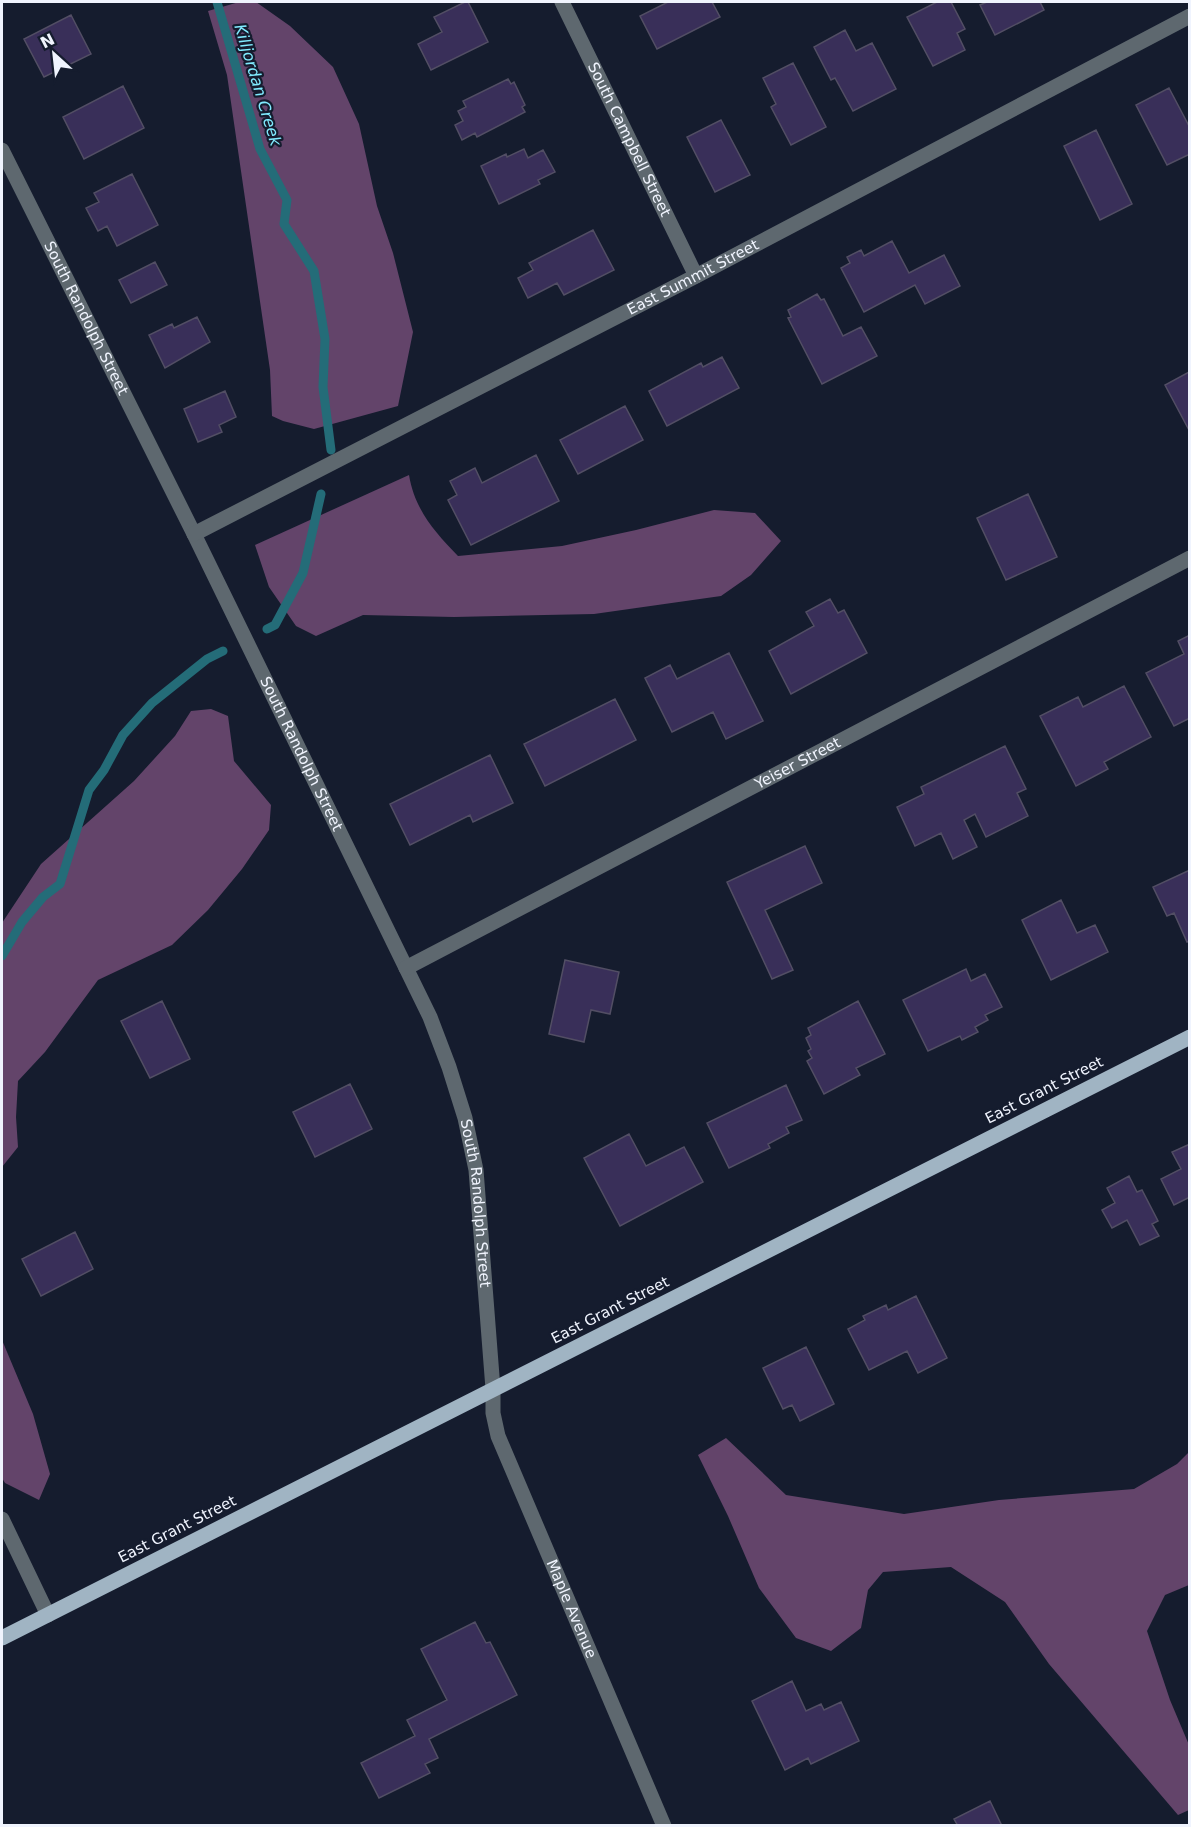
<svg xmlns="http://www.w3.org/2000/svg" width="1191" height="1827" font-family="'DejaVu Sans',sans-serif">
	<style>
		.forest { fill: #63446a }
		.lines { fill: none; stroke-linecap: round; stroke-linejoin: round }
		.stream { stroke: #246c78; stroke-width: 9 }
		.building { fill: #392f59; stroke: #524e64; stroke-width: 1.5 }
		.minor { stroke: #5e686f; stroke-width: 15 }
		.major { stroke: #a0b4c3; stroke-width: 15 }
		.labels { text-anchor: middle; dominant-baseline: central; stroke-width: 4.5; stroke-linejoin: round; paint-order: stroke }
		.street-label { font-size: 15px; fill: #f0f4fe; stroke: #151c2e }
		.water-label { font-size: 16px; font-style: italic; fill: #81ebff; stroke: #151c2e }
	</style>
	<rect width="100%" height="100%" fill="#151c2e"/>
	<path class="forest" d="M239,2H256L290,26L333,67L359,124L377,206L393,253L413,332L398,406L314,429L283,421L272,416L270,370L227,75L208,11Z
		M409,475C415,510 434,531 458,556L562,546L636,530L714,510L755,513L781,541L751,575L721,596L594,614L454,617L363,615L316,636L296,626L269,587L255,545Z
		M211,709L228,716L234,761L271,805L269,830L242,869L208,910L172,945L98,980L45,1052L18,1081L16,1117L18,1147L2,1167V923L41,864L134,781L175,736L191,711Z
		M2,1340L33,1414L50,1474L39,1500L5,1483L2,1478Z
		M726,1438L786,1495L904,1514L999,1500L1134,1489L1177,1464L1189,1452V1585L1165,1595L1147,1631L1170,1700L1189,1745V1810L1178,1815L1049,1664L1005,1602L951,1567L883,1572L868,1590L861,1628L831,1651L796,1638L759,1588L728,1516L698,1455Z"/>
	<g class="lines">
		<path class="stream" d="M217,2L260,149L287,200L284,224L314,271L325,339L323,387L331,450
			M267,629L275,625L303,573L321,494
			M2,956L22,922L43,897L60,884L89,790L104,770L123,735L152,703L207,659L223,651"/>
	</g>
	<path class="building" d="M465,2H468L488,42L431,70L418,44L442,32L434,17Z
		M668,2H712L720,17L657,49L640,16Z
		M937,2H951L965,29L957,33L965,50L933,66L907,17Z
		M987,2H1040L1044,10L995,35L980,5Z
		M71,15L91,54L44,77L24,39Z
		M845,30L856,51L872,43L896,89L853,111L835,78L831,80L814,47Z
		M793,63L826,127L791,145L771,107L776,104L763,78Z
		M508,79L511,84L514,82L525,105L522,107L525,112L477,137L475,133L462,140L455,125L463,121L458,111L466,107L463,101Z
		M123,86L144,128L84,159L63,117Z
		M1169,88L1190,128V154L1167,165L1136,105Z
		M721,120L750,175L715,192L687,137Z
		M1096,130L1132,204L1100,220L1064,146Z
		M524,149L528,158L543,150L555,172L538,180L540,184L499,204L481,166L506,154L507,157Z
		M132,174L158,225L117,246L107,226L98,231L86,208L99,202L94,193Z
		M593,230L614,270L564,295L557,283L528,298L518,278L533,270L529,263Z
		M892,241L909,273L944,255L960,286L925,304L915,285L864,312L841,268L850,263L847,257L861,250L864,256Z
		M155,262L167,285L131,303L119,280Z
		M817,294L821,300L824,299L843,336L861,327L877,356L822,384L788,318L791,317L788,310Z
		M197,317L210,342L165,368L149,335L172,324L174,328Z
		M722,357L739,388L667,426L649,391L701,363L703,367Z
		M1189,372L1190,374V432L1165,385Z
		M225,391L236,417L219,425L222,432L198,442L184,409Z
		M625,406L643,440L578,474L560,440Z
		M536,455L559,501L471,545L448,500L457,495L450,481L475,468L482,483Z
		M1028,494L1057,557L1006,580L977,518Z
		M830,599L838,613L844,610L867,653L791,694L769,651L814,626L806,612Z
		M1190,635V718L1174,726L1146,673L1184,654L1178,641Z
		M729,653L763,721L726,739L713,712L672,732L645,678L670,665L677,679Z
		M1124,686L1151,737L1104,762L1108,769L1076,786L1040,716L1078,697L1083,707Z
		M615,699L636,740L545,786L524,744Z
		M1005,746L1026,789L1017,793L1028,816L986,837L975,814L964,820L977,847L953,859L941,833L915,846L897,807L924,794L921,787Z
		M490,755L513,803L473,822L470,815L410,845L390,804Z
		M805,846L822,883L765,910L793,970L772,979L727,882Z
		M1190,870V941L1187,942L1174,913L1167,916L1153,887Z
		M1061,900L1077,933L1095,925L1108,952L1051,980L1022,920Z
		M565,960L619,972L610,1014L591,1010L584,1042L549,1034Z
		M966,969L971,981L985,974L1002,1007L985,1015L988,1020L975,1027L978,1032L962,1040L960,1036L928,1051L903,1000Z
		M162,1001L190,1059L150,1078L121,1021Z
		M858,1001L885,1054L856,1068L860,1075L824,1094L807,1061L812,1058L808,1051L811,1049L806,1038L811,1035L808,1028Z
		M350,1084L372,1129L315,1157L293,1112Z
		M786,1085L802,1120L786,1127L789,1133L768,1144L770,1148L729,1168L707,1123Z
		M629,1134L646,1166L684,1147L703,1182L620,1226L584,1158Z
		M1190,1144V1197L1174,1205L1161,1179L1181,1169L1172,1152Z
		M1129,1176L1137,1192L1142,1190L1158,1221L1152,1224L1159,1236L1140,1245L1127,1220L1112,1228L1102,1210L1115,1203L1107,1188Z
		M75,1232L93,1269L41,1296L22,1259Z
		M916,1296L947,1358L918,1373L907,1351L869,1370L848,1329L865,1320L863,1316L886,1305L888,1310Z
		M806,1347L834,1404L800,1421L792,1405L783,1409L763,1368Z
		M475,1622L486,1643L490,1642L517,1695L429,1739L438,1758L425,1764L430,1773L379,1798L361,1763L415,1736L407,1720L447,1700L421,1649Z
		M792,1681L806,1711L821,1704L824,1710L841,1702L859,1741L811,1764L808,1758L785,1770L752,1701Z
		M990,1801L1002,1826H958L954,1819Z"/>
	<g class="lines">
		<g class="minor">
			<path id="s1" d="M562,2L696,276"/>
			<path id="s2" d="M2,150L194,534L430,1017L449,1067L465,1118L476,1170L493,1389V1413L498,1436L664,1826"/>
			<path id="s3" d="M194,534L696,276L1190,16"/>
			<path id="s4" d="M406,968L1190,558"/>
			<path d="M2,1519L48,1615"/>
		</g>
		<path class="major" d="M2,1638L1190,1037"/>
	</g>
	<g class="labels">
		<g class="street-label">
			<text stroke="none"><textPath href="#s1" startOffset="153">South Campbell Street</textPath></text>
			<text stroke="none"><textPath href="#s3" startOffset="561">East Summit Street</textPath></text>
			<text stroke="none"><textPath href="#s2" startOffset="188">South Randolph Street</textPath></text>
			<text stroke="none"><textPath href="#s2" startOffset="674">South Randolph Street</textPath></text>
			<text stroke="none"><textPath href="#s4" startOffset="442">Yeiser Street</textPath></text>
			<text transform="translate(1044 1090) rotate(-27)">East Grant Street</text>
			<text stroke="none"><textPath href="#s2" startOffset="1160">South Randolph Street</textPath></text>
			<text transform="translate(610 1310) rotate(-27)">East Grant Street</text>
			<text transform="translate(177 1529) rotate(-27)">East Grant Street</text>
			<text stroke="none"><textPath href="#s2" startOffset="1582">Maple Avenue</textPath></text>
		</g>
		<g class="water-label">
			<text transform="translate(258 85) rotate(73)">Killjordan Creek</text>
		</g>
	</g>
	<rect width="1191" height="1827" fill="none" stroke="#f0f4fe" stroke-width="6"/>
	<g transform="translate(54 54) rotate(333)" stroke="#151c2e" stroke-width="4.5" paint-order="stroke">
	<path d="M0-4.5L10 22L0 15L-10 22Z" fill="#f0f4fe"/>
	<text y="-9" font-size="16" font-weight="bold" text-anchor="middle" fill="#f0f4fe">N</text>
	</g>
</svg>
